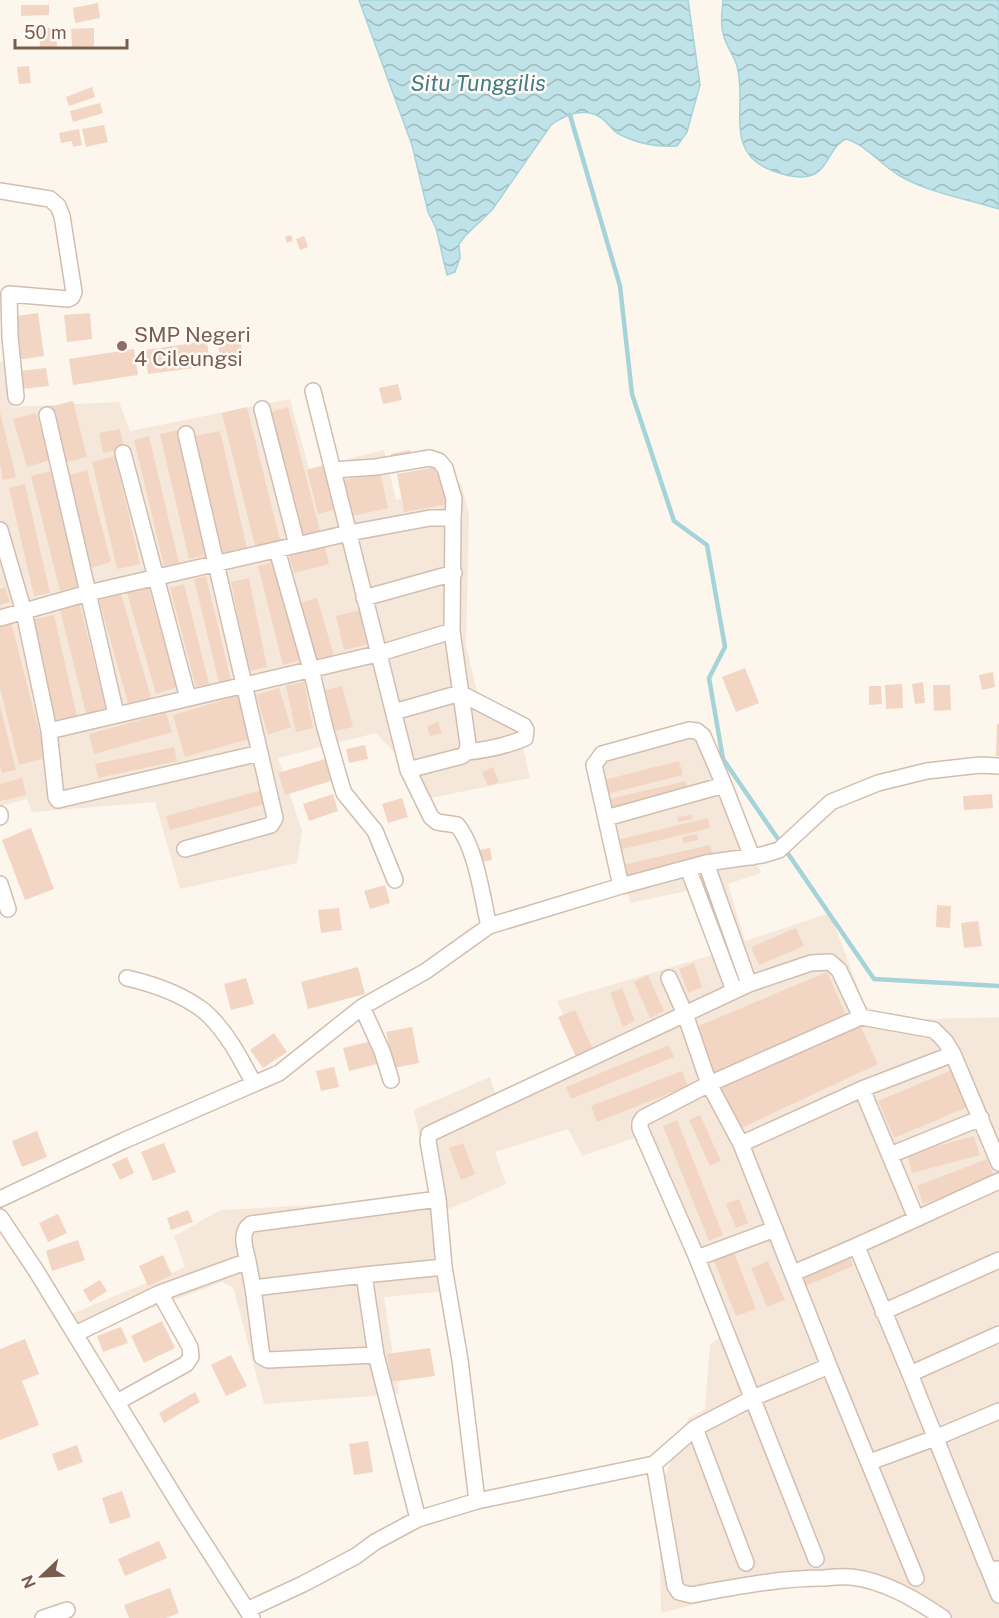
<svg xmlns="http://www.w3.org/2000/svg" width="999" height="1618" font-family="'Public Sans',sans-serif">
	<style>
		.residential { fill: #f5e8da }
		.water { fill: url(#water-waves); stroke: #a5d3da; stroke-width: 1.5 }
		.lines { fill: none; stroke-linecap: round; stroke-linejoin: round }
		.stream { stroke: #a5d3da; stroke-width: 4.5 }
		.building { fill: #f3d5c3 }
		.minor-casing { stroke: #d1beb0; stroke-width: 18 }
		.minor { stroke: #fff; stroke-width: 15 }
		.education-dot { fill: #8d6e63; stroke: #fffaf3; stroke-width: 2 }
		.labels { text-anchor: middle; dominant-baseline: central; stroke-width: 5; stroke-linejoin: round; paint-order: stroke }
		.education-label { font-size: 21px; fill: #785e54; stroke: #fffaf3; text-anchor: start }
		.water-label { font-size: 22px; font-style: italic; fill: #437c86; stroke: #fffaf3 }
	</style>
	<defs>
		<pattern id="water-waves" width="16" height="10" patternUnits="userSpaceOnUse" patternTransform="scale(1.5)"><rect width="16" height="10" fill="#bfe3e8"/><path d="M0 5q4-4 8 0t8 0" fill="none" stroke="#a0bbbe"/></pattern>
	</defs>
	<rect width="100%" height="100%" fill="#fdf6ec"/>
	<path class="residential" d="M0,361L4,362L12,407L119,402L130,431L290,399L309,469L384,450L396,500L461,483L469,515L466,645L477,692L520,734L530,778L420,800L397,755L376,733L278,758L302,831L297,863L180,889L155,802L32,812L27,799L0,806Z
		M694,730L736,811L761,873L728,884L745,941L830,913L865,1006L897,1020L999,1017V1618H945L934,1607L885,1577L753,1590L661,1613L659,1490L688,1419L705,1409L710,1345L727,1332L649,1133L582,1156L568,1129L495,1152L506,1184L445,1211L455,1290L384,1297L399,1394L264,1404L233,1287L222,1282L82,1335L69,1315L185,1267L174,1236L221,1210L432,1199L414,1110L490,1077L496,1096L585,1062L557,1001L719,953L696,889L630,903L599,755Z"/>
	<path class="water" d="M359,0H688L700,85L687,132L677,146C656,147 637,144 617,133C611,129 607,121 600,117C584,107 564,115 551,125L492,210L465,236L459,244L460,258L455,272L447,275L436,228L428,212L412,145Z
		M723,0H999V209C966,199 930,193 900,176C882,166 865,144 846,139C830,145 828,172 809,176C797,179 784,175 773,171C722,153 748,105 737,66C734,56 727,47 724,37C720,25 722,12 723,0Z"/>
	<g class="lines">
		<path class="stream" d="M570,115L620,286L632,394L674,521L707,545L725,647L709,678L723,759L874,979L999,986"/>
	</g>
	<path class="building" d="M98,3L100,18L75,23L73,8Z
		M21,5H49V15L21,16Z
		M56,27L57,47L40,49L39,29Z
		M94,28V46L72,47L71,29Z
		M29,66L31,83L19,84L17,67Z
		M92,87L95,97L69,106L66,97Z
		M100,103L103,113L73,122L70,111Z
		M104,125L108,142L86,147L82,129Z
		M79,129L82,145L73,147L72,141L61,143L59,133Z
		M291,235L293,241L287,243L285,237Z
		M304,236L308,247L300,250L296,239Z
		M38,313L44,356L17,360L10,317Z
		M90,313L92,339L67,342L64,315Z
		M207,341L210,366L148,374L145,350Z
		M241,341L243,362L221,364L218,343Z
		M134,349L138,375L73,385L69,359Z
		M46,368L49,386L22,389L19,371Z
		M398,384L402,400L383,404L379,388Z
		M73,401L87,457L63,463L49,407Z
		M247,407L280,540L255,546L222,413Z
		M288,407L320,531L300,536L267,413Z
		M0,412L16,477L3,480L0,464Z
		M36,413L50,460L27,467L13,419Z
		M120,429L124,449L103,453L99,433Z
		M178,430L207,555L189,559L160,434Z
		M220,431L247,548L222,553L195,436Z
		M149,436L179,563L164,566L134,440Z
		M410,450L411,455L392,460L391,454Z
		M115,456L140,564L117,569L92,462Z
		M328,464L340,508L318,514L307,470Z
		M442,466L449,504L404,512L397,474Z
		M87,470L111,562L90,568L66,476Z
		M51,471L79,586L60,591L31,476Z
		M380,472L388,508L348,517L340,481Z
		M25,484L50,593L34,596L9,488Z
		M324,543L329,564L294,573L288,552Z
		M274,562L300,660L283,665L258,566Z
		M206,576L231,680L219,683L194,579Z
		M249,578L267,667L249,671L231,582Z
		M184,584L209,684L196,687L170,588Z
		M148,586L178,687L156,694L127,593Z
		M5,587L10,602L0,605V589Z
		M121,594L153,704L130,710L99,600Z
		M317,598L335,659L318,664L300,603Z
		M79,602L107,712L87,717L59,606Z
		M360,610L369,644L344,650L336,616Z
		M54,615L77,716L55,721L31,620Z
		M11,622L46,758L19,765L0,688V625Z
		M745,668L759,703L736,712L722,677Z
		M993,672L995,687L982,690L979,675Z
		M304,682L313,728L296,732L286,686Z
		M923,682L925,703L915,704L912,684Z
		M902,684L903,708L886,709L885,685Z
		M933,685H950L951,710L934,711Z
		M342,686L353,727L335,731L325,690Z
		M869,686H881L882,704L869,705Z
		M279,688L291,727L268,735L256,695Z
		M241,695L253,738L185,757L173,715Z
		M0,706L16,770L2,773L0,765Z
		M166,713L172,732L94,754L89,734Z
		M438,722L442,733L430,736L427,726Z
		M997,724H999V756H996Z
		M365,745L368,759L349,763L346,749Z
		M174,747L177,761L98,778L95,764Z
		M325,759L331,781L285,795L278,773Z
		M679,761L683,775L603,795L600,781Z
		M493,767L499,782L488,786L482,772Z
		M22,778L26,795L0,801V784Z
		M686,781L688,793L608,811L605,800Z
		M262,790L266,804L170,830L166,816Z
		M333,794L338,811L309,821L303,804Z
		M992,794L993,808L964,810L963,796Z
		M402,798L408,817L388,823L382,804Z
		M692,815L693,819L678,822L677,817Z
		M708,818L710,828L615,851L613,841Z
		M31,828L54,889L25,900L2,840Z
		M697,834L698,840L683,843L682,837Z
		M710,845L713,856L624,877L622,865Z
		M490,848L492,860L481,862L479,850Z
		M385,885L390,903L370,909L364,891Z
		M937,905L951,906L950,928L936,927Z
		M339,908L342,930L321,933L318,910Z
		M978,921L982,946L964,948L961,923Z
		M796,928L804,946L759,965L751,947Z
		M694,963L702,987L688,993L679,969Z
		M358,967L365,994L308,1009L301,982Z
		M827,972L848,1020L715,1076L694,1028Z
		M648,975L664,1011L650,1018L634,982Z
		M246,978L254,1004L231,1010L224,984Z
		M622,988L635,1021L623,1027L610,993Z
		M575,1010L593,1049L576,1057L558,1017Z
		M860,1025L878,1064L737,1130L718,1090Z
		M412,1027L419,1063L394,1068L386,1032Z
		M274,1033L287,1052L263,1068L250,1050Z
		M372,1041L377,1064L349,1071L343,1048Z
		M669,1045L674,1057L571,1099L566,1087Z
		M334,1067L339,1087L321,1091L316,1071Z
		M954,1069L970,1106L894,1138L878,1101Z
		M682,1071L688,1086L597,1122L591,1106Z
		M700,1115L721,1161L710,1166L689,1120Z
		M677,1120L723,1235L709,1241L663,1126Z
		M37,1131L47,1157L22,1167L12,1141Z
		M974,1136L980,1155L912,1173L907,1154Z
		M164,1143L176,1172L153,1181L141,1152Z
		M463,1143L475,1174L461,1180L449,1148Z
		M127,1157L134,1173L120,1180L112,1164Z
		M987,1159L994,1177L923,1204L917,1186Z
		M739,1199L748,1223L736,1228L726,1204Z
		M188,1210L193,1222L171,1230L167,1218Z
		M58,1214L67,1233L48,1242L39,1223Z
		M78,1240L85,1260L52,1271L46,1251Z
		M734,1253L756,1309L736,1316L714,1261Z
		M163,1255L172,1275L148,1286L139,1266Z
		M850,1258L853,1266L801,1288L797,1280Z
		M768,1261L785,1300L767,1307L751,1268Z
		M100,1280L107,1291L90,1302L83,1290Z
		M162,1321L175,1348L144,1363L131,1336Z
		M121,1327L128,1343L103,1352L97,1336Z
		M25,1339L39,1374L22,1381L39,1425L0,1440V1349Z
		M430,1348L435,1376L391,1382L387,1354Z
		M231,1355L247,1386L226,1396L211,1365Z
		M195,1392L200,1402L164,1423L159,1413Z
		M368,1441L373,1472L354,1475L349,1444Z
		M77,1445L83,1462L58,1471L52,1454Z
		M122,1491L131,1517L110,1524L102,1498Z
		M159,1541L167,1558L125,1576L118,1559Z
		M170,1588L179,1613L166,1618H129L124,1605Z"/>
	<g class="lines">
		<defs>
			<path id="minor" d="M0,191L50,199L58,206L62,216L74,292L72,297L68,299L9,294L10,337L16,397
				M313,391L408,770L431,817L437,822L457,825C476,847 482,897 489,926
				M262,409L297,545
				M47,415L116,714
				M123,453L188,698
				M333,470L376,467L430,458L439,461L445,468L454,499L453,518
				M0,530L24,612L49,731L377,654L452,631L453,518H430L349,533L88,593L0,618
				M277,550L311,669L325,728L341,784L344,793L375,831L395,880
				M364,598L454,573
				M394,712L460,693L524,726L526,730L525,738C506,746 487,750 467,752
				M49,731L56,797L58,800L260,753
				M408,770L462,756L467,752L468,744L452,631
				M0,814V817
				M606,818L724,785
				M185,849L271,825L275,818L186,434
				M706,863L749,984
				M688,868L734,990
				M0,884L8,909
				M621,886L594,765L602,754L689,730L697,731L703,736L724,785L752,857
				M127,978C153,984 182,994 204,1011C226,1030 241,1059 254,1084
				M669,978L685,1014L749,984L811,963L830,962L839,970L861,1017
				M362,1007L382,1051L391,1080
				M862,1089L953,1054
				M741,1144L862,1089L916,1218
				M890,1155L981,1118
				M0,1199L123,1141L279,1073L362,1007L426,971L489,926L621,886L706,863L762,855L779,850L831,802L878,783L927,771L980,765L999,766
				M0,1217L35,1269L184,1512L252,1618
				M857,1247L910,1374L986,1564L991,1570L999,1569
				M697,1258L775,1229
				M248,1261C245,1248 239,1232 251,1224L438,1199
				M444,1267L460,1360L477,1501
				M793,1273C862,1245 930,1212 999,1181
				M364,1275L444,1267L438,1199L428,1141L429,1134L685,1014L709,1084L741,1144L829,1366L753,1398L695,1428L746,1563
				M253,1288L262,1357L268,1360L376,1355
				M883,1312L999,1260
				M75,1334L160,1293L248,1261L253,1288L364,1275L376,1355L418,1519
				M829,1366L916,1578
				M910,1374L999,1334
				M117,1402L186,1364L191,1357L190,1347L160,1293
				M870,1462L935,1438L999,1411
				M654,1464L675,1586L679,1592L691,1595C735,1587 779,1578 824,1578C833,1577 842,1576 851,1577C885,1581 915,1599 943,1618
				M816,1559L697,1258L640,1128V1123L643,1118L709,1084L861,1017L934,1030L945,1041L953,1054L999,1163
				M988,1568L999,1595
				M247,1610L303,1584L356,1556L375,1542L418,1519L477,1501L654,1464L695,1428
				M43,1618L67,1610"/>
		</defs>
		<use href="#minor" class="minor-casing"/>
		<use href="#minor" class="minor"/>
	</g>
	<circle class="education-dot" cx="122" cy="346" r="6"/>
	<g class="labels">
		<g class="education-label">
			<text x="134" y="334">SMP Negeri<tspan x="134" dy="24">4 Cileungsi</tspan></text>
		</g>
		<g class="water-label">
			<text x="478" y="83">Situ Tunggilis</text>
		</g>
	</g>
	<g transform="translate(42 1576) rotate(247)" stroke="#fffaf3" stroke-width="4.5" paint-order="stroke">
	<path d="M0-4.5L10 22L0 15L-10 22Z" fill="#7a5c4d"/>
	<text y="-9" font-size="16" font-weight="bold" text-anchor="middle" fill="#7a5c4d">N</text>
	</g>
	<path d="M15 39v9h112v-9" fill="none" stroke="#7a5c4d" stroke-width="3"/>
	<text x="24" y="39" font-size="18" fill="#7a5c4d" stroke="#fffaf3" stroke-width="4.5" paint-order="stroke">50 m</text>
</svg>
